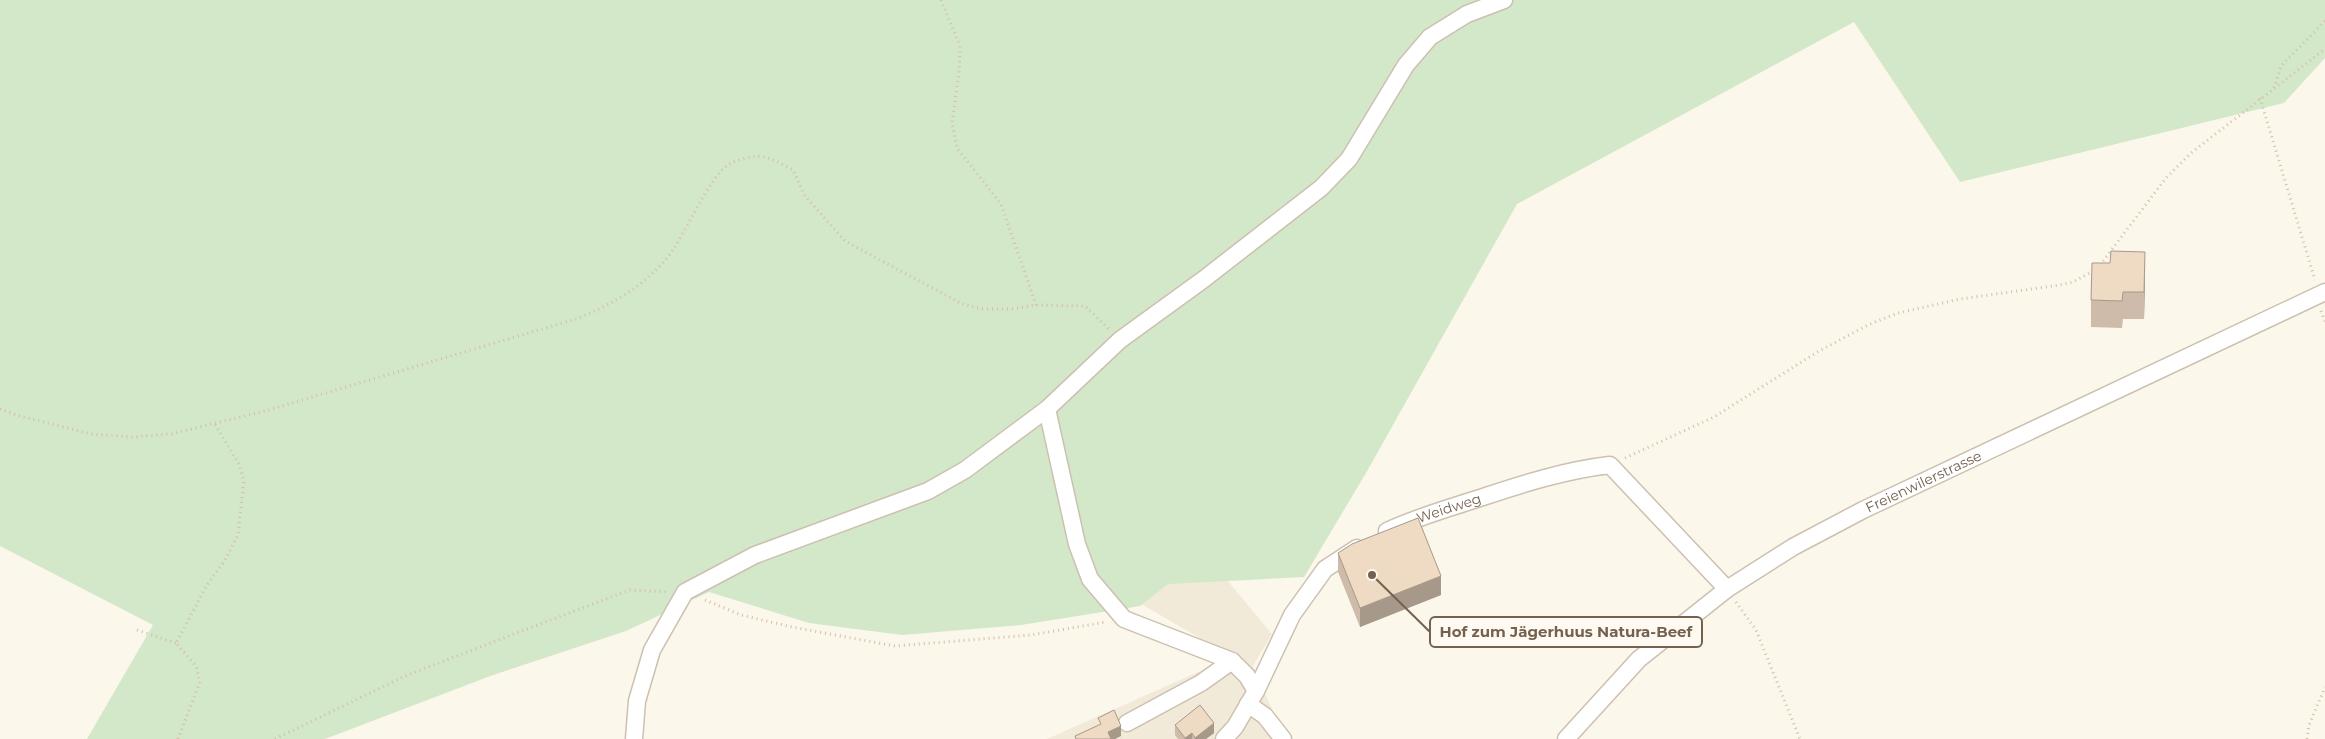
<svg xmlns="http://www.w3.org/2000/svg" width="2325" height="739" font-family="Montserrat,sans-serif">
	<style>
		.residential { fill: #f2ead9 }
		.green { fill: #d2e8c9 }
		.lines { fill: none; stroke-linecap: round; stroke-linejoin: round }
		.minor-casing { stroke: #cdc0b1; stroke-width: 19 }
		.path { stroke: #d4bea7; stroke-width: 3; stroke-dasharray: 1 4; stroke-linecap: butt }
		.minor { stroke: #fff; stroke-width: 16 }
		.wall { fill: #cebba9 }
		.shaded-wall { fill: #a79989 }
		.building { fill: #efdac4; stroke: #a79989 }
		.labels { text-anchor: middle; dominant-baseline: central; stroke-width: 4; stroke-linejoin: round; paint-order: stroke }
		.street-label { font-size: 14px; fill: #74614f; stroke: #fefaf1 }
		.leader { fill: none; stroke: #74614f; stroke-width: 2 }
		.callout-dot { fill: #74614f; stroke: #fefaf1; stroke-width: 2 }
		.callout { fill: #fefaf1; stroke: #74614f; stroke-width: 2 }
		.callout-label { font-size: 15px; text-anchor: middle; font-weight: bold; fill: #74614f }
	</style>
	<rect width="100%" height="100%" fill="#fbf7eb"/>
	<path class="residential" d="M1208,557L1272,634L1253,666L1285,739H1047L1232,657L1131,598Z"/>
	<path class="green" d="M0,0H2325V58L2284,103L1960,182L1854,22L1517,204L1366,473L1304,577L1168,584L1140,606L1021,625L902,635L809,623L709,592L626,631L493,675L325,739H87L153,625L0,546Z"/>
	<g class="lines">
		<defs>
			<g id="minor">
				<path d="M1047,409L1077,544L1090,579L1124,619L1232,661L1247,676L1256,691"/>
				<path id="s1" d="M1387,531C1417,517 1449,508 1480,498C1522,484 1566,470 1610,465L1727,589"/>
				<path d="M1248,704L1265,716L1283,739"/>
				<path d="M1127,723L1201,683L1232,661"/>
				<path d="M634,739L637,701L652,650L685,592L755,555L928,491L965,470L1047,409L1120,340L1204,279L1321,188L1349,159L1406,65L1430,37L1467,14L1504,0"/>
				<path d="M1224,739L1235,727L1256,691L1292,615L1325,569L1357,548"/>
				<path id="s2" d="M1566,739L1639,659L1727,589L1793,547L1863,510L2325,292"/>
			</g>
		</defs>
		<use href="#minor" class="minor-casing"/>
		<path class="path" d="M941,0L960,46L959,73L952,123L957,148L1001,204L1036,305
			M2274,88L2281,66L2325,21
			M2260,98L2315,280
			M2100,265L2166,178L2191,153L2325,49
			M2321,311L2325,322
			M0,409L16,415L91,434L132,437L171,434L265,411L576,319C611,305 643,287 667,258C685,236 708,178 728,165C737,159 756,155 765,157C775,160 784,165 793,170L805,196L845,241L962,304L983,309H1011L1036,305L1085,306L1109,329
			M1625,458L1714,417L1819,351L1870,324L1898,313L1960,299L2060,285L2073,282L2093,271
			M705,600L741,615L792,627L895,646L1031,635L1106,622
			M1736,602L1756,630L1800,739
			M137,630L176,643
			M178,739L200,682L196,666L176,643L207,585L225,560L238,535L244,481L239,464L214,423
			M275,739L405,676L519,632L630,590L668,592
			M2307,739L2309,725L2325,687"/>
		<use href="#minor" class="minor"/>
	</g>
	<path class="wall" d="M2145,279L2144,319H2123L2122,328L2091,327V300Z
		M1338,553L1441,595L1360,627L1338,572Z
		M1175,725L1214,733L1206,739H1178L1175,735Z"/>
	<path class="shaded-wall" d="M2145,252V279L2144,319V292Z
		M1441,576V595L1360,627V608Z
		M1214,723V733L1206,739H1195V738Z
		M1121,726V736L1115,739H1108V732Z
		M1192,733V739H1185V738Z"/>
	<path class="building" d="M2111,251L2145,252L2144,292H2123L2122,301L2091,300L2092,263H2110Z
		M1418,518L1441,576L1360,608L1338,553L1352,544Z
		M1200,705L1214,723L1195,738L1192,733L1185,738L1175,725Z
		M1114,710L1121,726L1108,732L1111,739H1076L1075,736L1101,724L1098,718Z"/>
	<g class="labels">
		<g class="street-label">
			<text stroke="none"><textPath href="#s2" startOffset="445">Freienwilerstrasse</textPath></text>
			<text stroke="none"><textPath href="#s1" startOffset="66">Weidweg</textPath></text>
		</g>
	</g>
	<path class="leader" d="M1372 575L1430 632"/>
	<circle class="callout-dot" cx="1372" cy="575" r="5"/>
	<rect class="callout" x="1430" y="617" width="272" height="30" rx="5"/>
	<g class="callout-label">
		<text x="1566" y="637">Hof zum Jägerhuus Natura-Beef</text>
	</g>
</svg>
